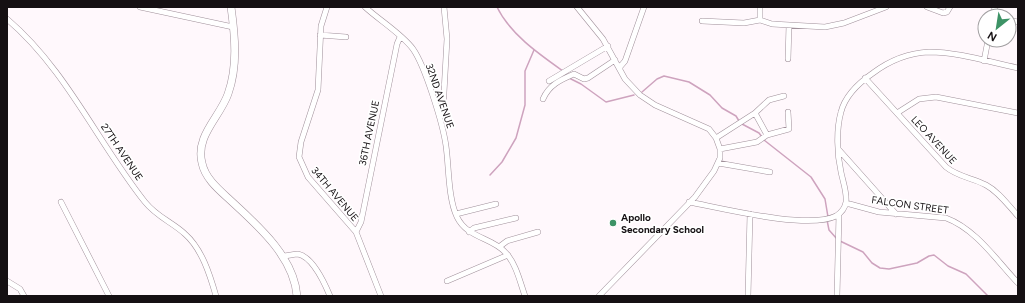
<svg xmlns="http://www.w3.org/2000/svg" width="1025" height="303" font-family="Figtree,sans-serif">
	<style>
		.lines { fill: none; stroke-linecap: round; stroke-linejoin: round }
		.stream { stroke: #cea3be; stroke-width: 1.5 }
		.street-casing { stroke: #a0909a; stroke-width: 6 }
		.secondary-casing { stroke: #a0909a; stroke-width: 8 }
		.street { stroke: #fff; stroke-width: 5 }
		.secondary { stroke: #fff; stroke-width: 7 }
		.poi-dot { fill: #3d9366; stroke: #fff; stroke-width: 1.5 }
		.labels { text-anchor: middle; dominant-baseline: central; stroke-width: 3.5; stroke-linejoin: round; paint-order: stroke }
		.street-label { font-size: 10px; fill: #151013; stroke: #fff }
		.poi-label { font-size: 10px; font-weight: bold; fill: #151013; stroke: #fff; text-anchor: start }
	</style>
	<rect width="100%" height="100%" fill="#fff8fc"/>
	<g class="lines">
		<path class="stream" d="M497,7C510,34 539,54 563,71
			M569,78L581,84L606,102L634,95
			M642,92L657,79L664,76L689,82L710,95L722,108L736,116L739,121
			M742,124L759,133L762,137
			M764,140L811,177L825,199L828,217
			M490,175L502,162L516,138L525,105V71L534,50
			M827,220L829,230L837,239
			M840,241L863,252L872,263L880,268L889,269L917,263L929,256L934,255L948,266L966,274L988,296"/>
		<defs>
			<path id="street" d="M140,7L233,27
				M327,7L321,26L318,90L301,142L299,157L308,177L356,232L381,296
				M365,7C379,20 402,34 413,49C425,66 443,124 446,146C449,167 448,198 457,217C467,238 491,237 505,252C516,263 520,282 525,296
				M577,7L603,39L625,79L640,95L655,105L709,129L716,138L720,149V158L714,171L695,197L599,296
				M927,7L943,13L947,12L950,7
				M993,16L995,7
				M7,19C66,69 98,143 145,202C157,217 172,222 185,234C202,249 210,275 216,296
				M760,20L772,24L825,27L844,23L886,7
				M760,20V7
				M1009,20L1018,22
				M702,21L744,23L760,20
				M320,35L346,37
				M788,59L789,25
				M984,61L988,40
				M619,68L625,61L644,7
				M865,78L946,167C958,177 973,178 986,185C999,192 1008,205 1018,216
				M549,81L608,46
				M543,99C549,85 560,80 574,74L584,79L588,78L615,60
				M755,113L767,135
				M897,113L919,99L936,97L1018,113
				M440,118L443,110L447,39L444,7
				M716,138L755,113L769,100L784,96
				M720,149L757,142L767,135L789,129L788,112
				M839,150L896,214
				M718,163L770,172
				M61,202L109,296
				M689,202C721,208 808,230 836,216C841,213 845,208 846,202C847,192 843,182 841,172C837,154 836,130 841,112C845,96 860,82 873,73C889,61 908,53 929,52C958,52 989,62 1018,68
				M846,203L879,212L946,218C976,229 997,261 1018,283
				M456,214L496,204
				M356,232L361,222L397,44L400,37
				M469,232L474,228L516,218
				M499,247L507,241L538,232
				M282,256C288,256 293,254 298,254C313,257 325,284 330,296
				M7,281L20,289L24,296
				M447,281L508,255
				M748,296L750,214
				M837,296L839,214"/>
			<path id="secondary" d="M231,7C235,36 238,66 228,94C220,117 195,136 202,163C205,178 218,189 229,199C256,224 294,256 297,296"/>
		</defs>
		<use href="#street" class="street-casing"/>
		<use href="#secondary" class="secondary-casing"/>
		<use href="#street" class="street"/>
		<use href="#secondary" class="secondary"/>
	</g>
	<circle class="poi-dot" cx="613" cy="223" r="4"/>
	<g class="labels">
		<g class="street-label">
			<text transform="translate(440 96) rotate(71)">32ND AVENUE</text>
			<text transform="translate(369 133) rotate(-78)">36TH AVENUE</text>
			<text transform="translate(934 140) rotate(47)">LEO AVENUE</text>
			<text transform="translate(122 152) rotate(56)">27TH AVENUE</text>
			<text transform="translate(335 194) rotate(50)">34TH AVENUE</text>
			<text transform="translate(910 205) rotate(8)">FALCON STREET</text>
		</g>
		<g class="poi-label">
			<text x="621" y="217">Apollo<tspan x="621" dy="12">Secondary School</tspan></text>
		</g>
	</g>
	<rect width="1025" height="303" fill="none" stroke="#151013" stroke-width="16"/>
	<g transform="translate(997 28) rotate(210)"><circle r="19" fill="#ffffff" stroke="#a19fa1"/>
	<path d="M0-3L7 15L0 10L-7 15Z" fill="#3d9366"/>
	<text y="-6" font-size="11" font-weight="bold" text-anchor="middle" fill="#151013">N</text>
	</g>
</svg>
